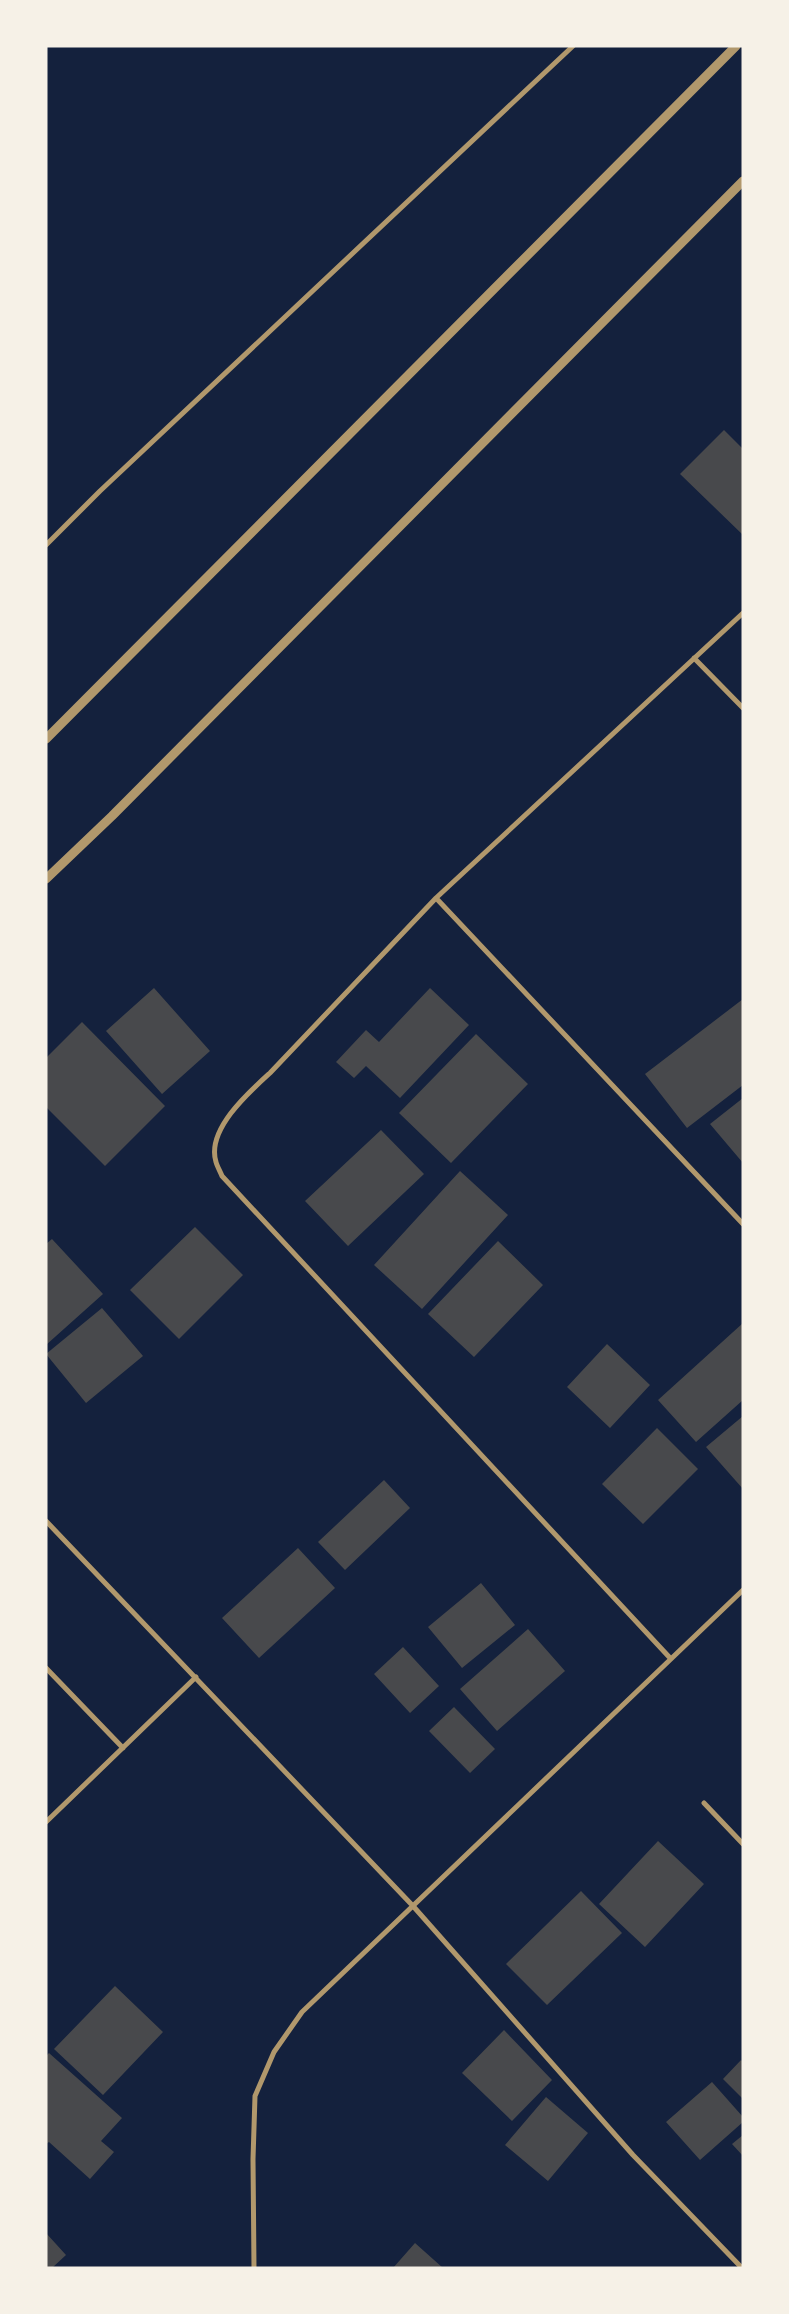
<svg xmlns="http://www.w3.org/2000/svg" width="789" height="2314" font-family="'Crimson Pro',serif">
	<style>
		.building { fill: #48494c }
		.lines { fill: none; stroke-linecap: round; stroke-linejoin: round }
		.minor { stroke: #b1986c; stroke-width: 5 }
		.tertiary { stroke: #b1986c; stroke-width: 9 }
	</style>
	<rect width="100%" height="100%" fill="#14213d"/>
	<path class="building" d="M724,430L743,449V535L680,474Z
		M154,988L210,1051L162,1094L106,1031Z
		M430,988L469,1025L400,1098L366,1066L354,1078L336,1062L366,1030L379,1042Z
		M743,999V1085L687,1128L645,1074Z
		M82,1022L165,1106L105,1166L46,1107V1058Z
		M476,1034L528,1084L451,1163L399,1113Z
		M743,1098V1163L710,1124Z
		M381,1130L424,1174L348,1246L305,1201Z
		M460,1171L508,1215L422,1309L374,1265Z
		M195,1227L243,1275L179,1339L130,1290Z
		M52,1239L103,1294L46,1345V1244Z
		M498,1241L543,1285L474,1357L428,1314Z
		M102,1308L143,1356L86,1403L46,1354Z
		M743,1323V1400L696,1442L658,1400Z
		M607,1344L650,1385L610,1428L567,1387Z
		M743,1416V1489L706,1447Z
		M657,1428L698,1469L643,1524L602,1484Z
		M384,1480L410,1508L345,1570L318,1542Z
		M298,1548L335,1588L259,1658L222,1618Z
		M481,1583L515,1625L462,1668L428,1627Z
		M528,1629L565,1671L497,1731L460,1689Z
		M403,1647L439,1686L410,1713L374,1674Z
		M454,1707L495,1749L470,1773L429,1731Z
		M658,1841L704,1884L645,1947L599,1904Z
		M581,1891L622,1933L547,2005L506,1964Z
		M115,1986L163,2032L103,2095L54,2049Z
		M504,2030L552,2080L512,2121L462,2073Z
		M49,2053L122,2118L101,2141L114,2152L90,2179L49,2142L46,2144V2056Z
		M741,2060L743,2062V2099L723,2079Z
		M712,2082L743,2117V2122L700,2160L666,2122Z
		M546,2097L588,2133L548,2181L505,2145Z
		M743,2135V2156L732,2144Z
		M46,2233L66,2255L52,2268H46Z
		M415,2243L443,2268H393Z"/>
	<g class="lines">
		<path class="minor" d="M46,545L100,491L573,46
			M694,658L743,708
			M436,898L743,1224
			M46,1521L413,1906L633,2155L742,2268
			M671,1659L222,1176C220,1171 217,1166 216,1162C206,1130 249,1092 270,1073L436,898L743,613
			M46,1668L123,1748
			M704,1803L743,1844
			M46,1822L196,1677
			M254,2268L253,2159L255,2096L274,2052L302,2012L743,1590"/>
		<path class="tertiary" d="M46,739L736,46
			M46,879L112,816L743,181"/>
	</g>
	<rect width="789" height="2314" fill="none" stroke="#f6f1e7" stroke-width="95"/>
</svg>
